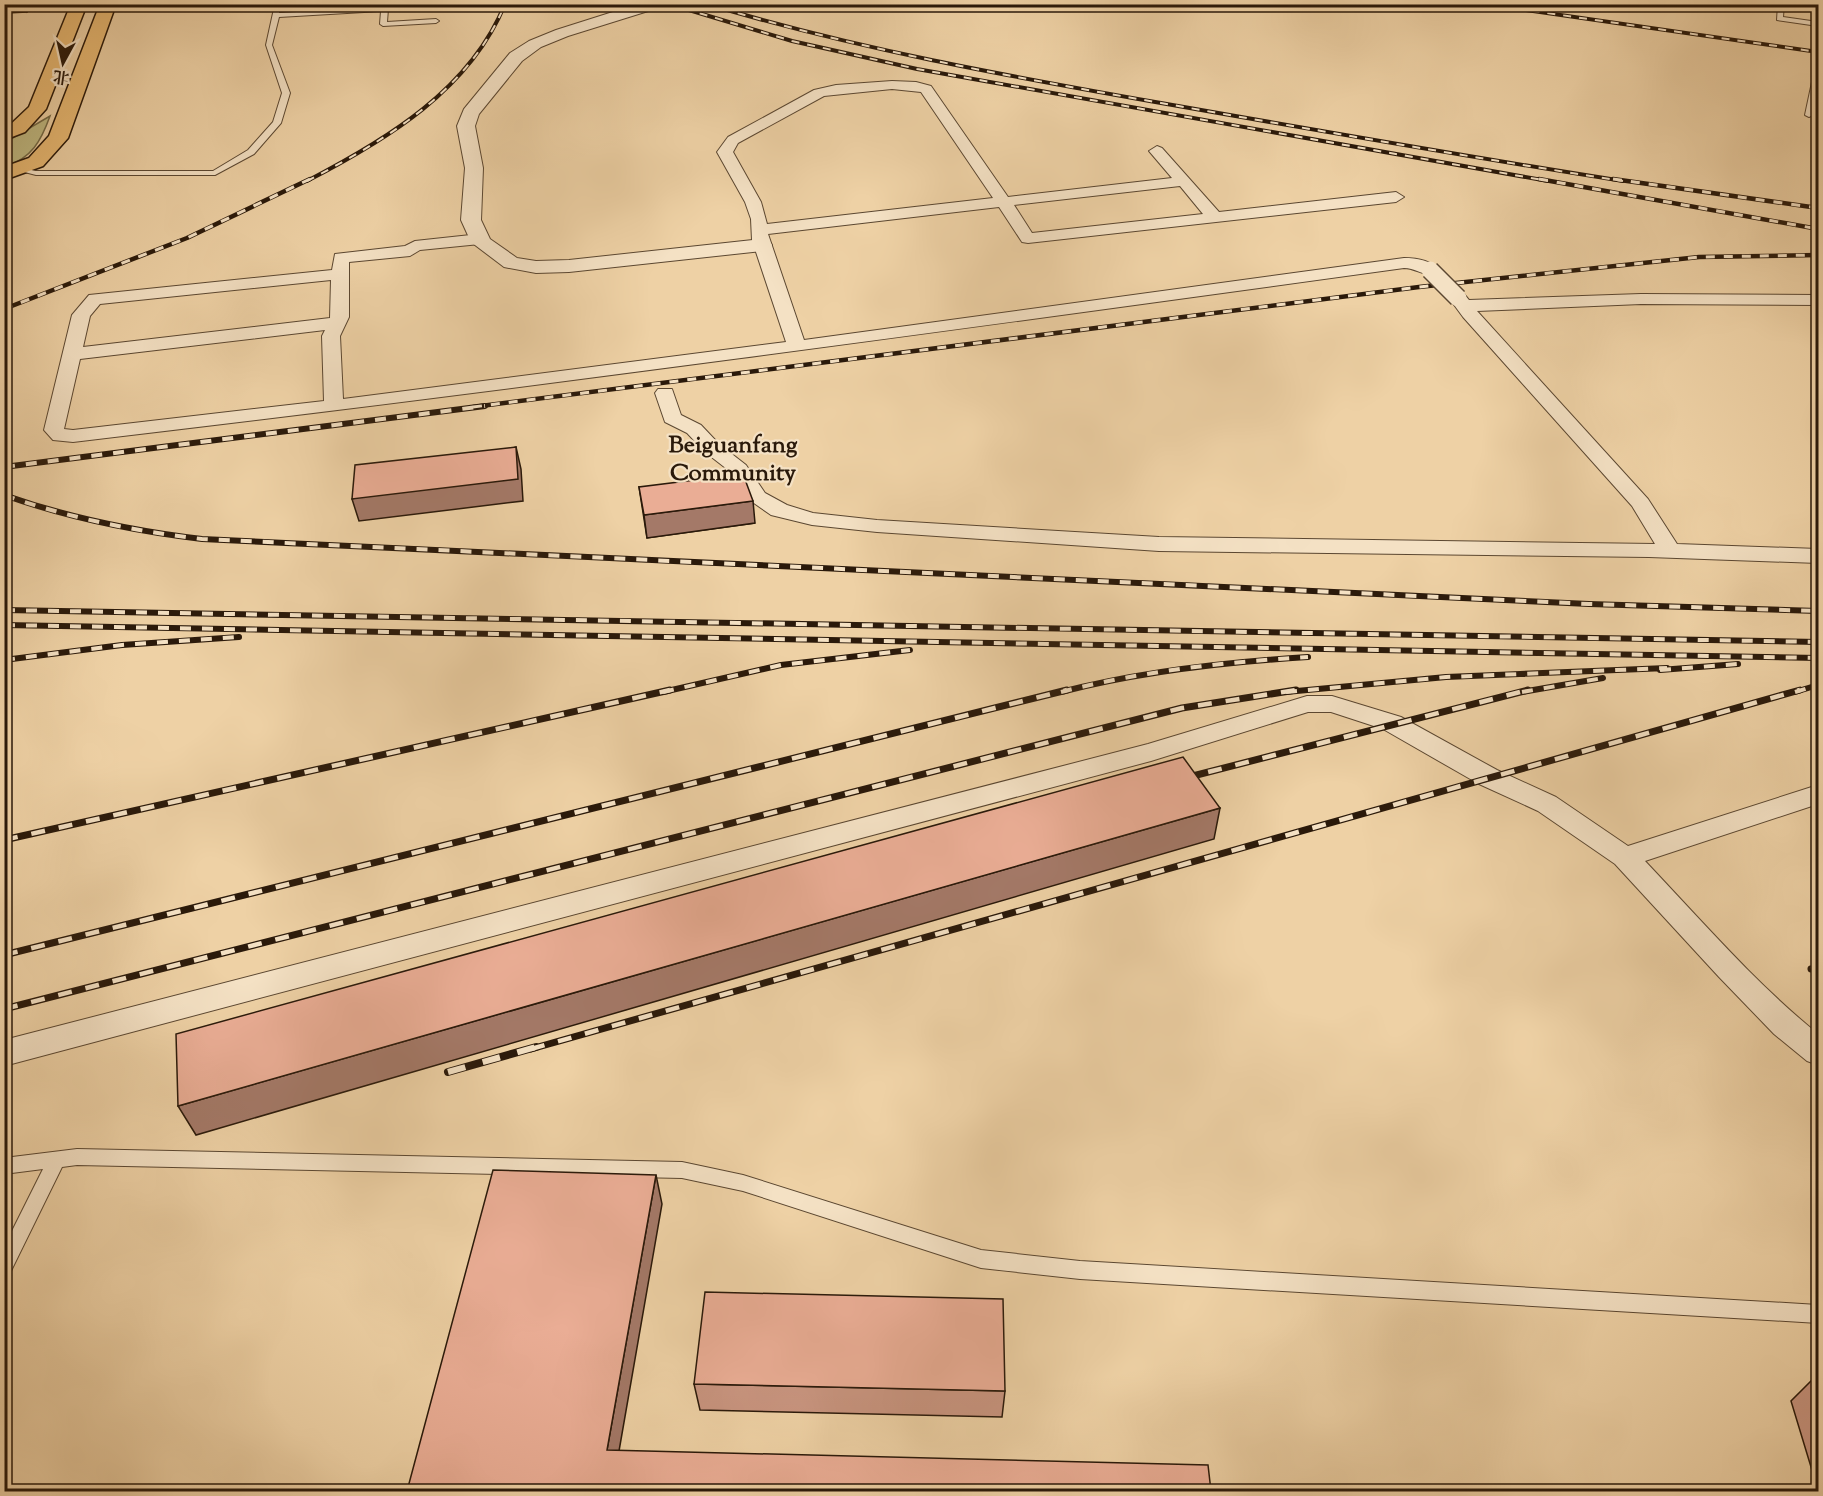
<svg xmlns="http://www.w3.org/2000/svg" width="1823" height="1496" font-family="'Sorts Mill Goudy','Noto Serif SC',serif">
	<style>
		.green { fill: #bfb982; stroke: #746946; stroke-width: 1.5 }
		.lines { fill: none; stroke-linecap: round; stroke-linejoin: round }
		.service-casing { stroke: #5b4731; stroke-width: 2 }
		.minor-casing { stroke: #5b4731; stroke-width: 2 }
		.tertiary-casing { stroke: #5b4731; stroke-width: 2 }
		.trunk-casing { stroke: #2a190a; stroke-width: 3 }
		.service { fill: #f4e1c4; fill-rule: evenodd }
		.minor { fill: #f4e1c4; fill-rule: evenodd }
		.tertiary { fill: #f4e1c4; fill-rule: evenodd }
		.trunk { fill: #e7b872; fill-rule: evenodd }
		.rail-far4-casing { stroke: #2a190a; stroke-width: 4 }
		.rail-far3-casing { stroke: #2a190a; stroke-width: 4.5 }
		.rail-far2-casing { stroke: #2a190a; stroke-width: 6 }
		.rail-far1-casing { stroke: #2a190a; stroke-width: 7 }
		.rail-casing { stroke: #2a190a; stroke-width: 8 }
		.rail-far4 { stroke: #f4e1c4; stroke-width: 2; stroke-dasharray: 8; stroke-linecap: butt }
		.rail-far3 { stroke: #f4e1c4; stroke-width: 3; stroke-dasharray: 9; stroke-linecap: butt }
		.rail-far2 { stroke: #f4e1c4; stroke-width: 4; stroke-dasharray: 11; stroke-linecap: butt }
		.rail-far1 { stroke: #f4e1c4; stroke-width: 4.5; stroke-dasharray: 14; stroke-linecap: butt }
		.rail { stroke: #f4e1c4; stroke-width: 6; stroke-dasharray: 18; stroke-linecap: butt }
		.minor-bridge-casing { stroke: #5b4731; stroke-width: 20; stroke-linecap: butt }
		.minor-bridge { stroke: #f4e1c4; stroke-width: 17 }
		.wall { fill: #c99580; stroke: #2a190a; stroke-width: 1.5 }
		.shaded-wall { fill: #a47968; stroke: #2a190a; stroke-width: 1.5 }
		.building { fill: #eaad95; stroke: #2a190a; stroke-width: 1.5 }
		.labels { text-anchor: middle; dominant-baseline: central; stroke-width: 4.5; stroke-linejoin: round; paint-order: stroke }
		.neighbourhood-label { font-size: 24px; font-weight: bold; fill: #2a190a; stroke: #f4e1c4 }
	</style>
	<rect width="100%" height="100%" fill="#eed1a5"/>
	<filter id="stains"><feTurbulence type="fractalNoise" baseFrequency=".00333" numOctaves="4"/><feColorMatrix values="0 0 0 0 .2 0 0 0 0 .09 0 0 0 0 .02 0 0 0 .5 -.17"/></filter>
	<radialGradient id="worn" r=".72"><stop offset=".6" stop-color="#630" stop-opacity="0"/><stop offset="1" stop-color="#630" stop-opacity=".3"/></radialGradient>
	<path class="green" d="M50,116C41,141 32,158 5,167L4,143Z"/>
	<g class="lines">
		<defs>
			<path id="service" d="M275,4H281L279,13L385,7L388,9L387,22L436,19L439,21L436,23L383,26L380,24L381,11L279,17L272,45L290,93L281,123L254,154L215,175H36L13,169L17,167L36,171H213L248,150L273,122L282,93L266,45Z
				M1778,4H1784L1783,17L1818,22V26L1777,20Z
				M1815,68H1818V86L1813,115L1809,117L1805,115Z
				M77,1149L682,1162L743,1175L981,1250L1080,1261L1818,1305V1323L1080,1279L981,1268L743,1191L682,1178L77,1165L62,1167L10,1273L4,1275V1247L43,1169L4,1174V1158Z"/>
			<path id="minor" d="M892,81L916,82L931,86L1008,197L1172,178L1149,151L1157,146L1162,148L1219,212L1396,192L1404,197L1396,202L1028,243L1022,242L999,207L768,234L804,340L1404,258C1417,258 1430,260 1439,270L1436,274C1424,277 1416,268 1404,268C961,329 518,390 73,442L53,440L44,430L72,315L89,295L332,270L335,254L405,246L415,241L480,234L488,239L480,244L420,250L410,256L349,262V317L340,336L343,399L786,342L752,240L751,219L745,202L717,152L728,137L814,90L836,85ZM892,89L921,92L993,198L767,224L761,202L733,152L738,143L824,96ZM1180,186L1203,214L1032,233L1014,205ZM331,280L330,318L83,347L90,316L100,304ZM325,330L322,336L324,401L73,430L64,429L80,359Z
				M1458,293L1464,294L1469,300L1641,294L1818,295V305L1641,304L1477,311L1648,499L1677,544L1818,549V563L1649,557L1159,551L877,532L812,525L771,515L751,501L732,473L705,452L687,433L665,422L655,393L658,389H672L681,415L701,425L719,444L746,465L765,493L787,505L813,513L877,520L1159,537L1655,544L1632,506L1463,317L1449,298L1452,294Z
				M1307,696H1332L1401,717L1497,770L1556,797L1628,846L1818,785V804L1645,861C1701,920 1755,983 1818,1034V1065L1807,1061L1774,1034L1719,977L1615,864L1538,811L1479,784L1383,729L1331,712H1308L1151,761L4,1066V1040L1148,744Z"/>
			<path id="tertiary" d="M638,4H663L661,7L568,36L541,47L522,61L479,114L475,126L483,168L481,220L490,239L517,258L536,261L569,260L762,239L769,241L772,245L769,249L762,251L569,272L536,273L504,267L471,242L461,220L465,168L457,126L464,109L510,53L529,41L556,30Z"/>
			<path id="trunk" d="M71,4H87L46,109L25,132L4,140V127L11,124L29,107Z
				M100,4H116L68,138L43,166L4,180V167L29,158L49,136Z"/>
		</defs>
		<use href="#service" class="service-casing"/>
		<use href="#minor" class="minor-casing"/>
		<use href="#tertiary" class="tertiary-casing"/>
		<use href="#trunk" class="trunk-casing"/>
		<use href="#service" class="service"/>
		<use href="#minor" class="minor"/>
		<use href="#tertiary" class="tertiary"/>
		<use href="#trunk" class="trunk"/>
		<defs>
			<path id="rail-far4" d="M669,4L792,41L917,69L1548,181
				M707,4C856,49 1008,76 1161,103C1315,130 1469,157 1623,181
				M1484,4L1818,52
				M307,181C386,140 470,90 505,4"/>
			<path id="rail-far3" d="M1539,179L1818,229
				M1613,179L1818,208
				M4,309L187,238L310,179
				M473,407L1419,287L1699,257L1818,255"/>
			<path id="rail-far2" d="M4,467L485,406
				M4,495C69,518 134,531 202,539L1589,604L1818,611
				M4,610L1818,642
				M4,625L1818,658
				M4,660L122,645L239,637
				M1660,670L1738,664
				M663,692L781,665L910,650
				M1061,692C1142,671 1225,662 1308,657
				M1286,692L1446,677L1667,668
				M1522,692L1603,678
				M1795,692L1818,685"/>
			<path id="rail-far1" d="M1181,779L1528,690
				M4,840L670,690
				M4,955L1067,690
				M1811,969L1818,968
				M4,1009L1182,708L1296,690
				M531,1049L1800,690"/>
			<path id="rail" d="M448,1072L536,1047"/>
		</defs>
		<use href="#rail-far4" class="rail-far4-casing"/>
		<use href="#rail-far3" class="rail-far3-casing"/>
		<use href="#rail-far2" class="rail-far2-casing"/>
		<use href="#rail-far1" class="rail-far1-casing"/>
		<use href="#rail" class="rail-casing"/>
		<use href="#rail-far4" class="rail-far4"/>
		<use href="#rail-far3" class="rail-far3"/>
		<use href="#rail-far2" class="rail-far2"/>
		<use href="#rail-far1" class="rail-far1"/>
		<use href="#rail" class="rail"/>
		<defs>
			<path id="minor-bridge" d="M1430,270L1458,298"/>
		</defs>
		<use href="#minor-bridge" class="minor-bridge-casing"/>
		<use href="#minor-bridge" class="minor-bridge"/>
	</g>
	<path class="wall" d="M4,4H35L27,12L7,13Z
		M639,487L755,523L647,538Z
		M1816,1376H1818V1490L1791,1401Z
		M694,1384L1005,1391L1002,1417L700,1410Z"/>
	<path class="shaded-wall" d="M24,4H35L27,12Z
		M516,447L521,469L523,501L359,521L352,499Z
		M753,501L755,523L647,538L644,515Z
		M1220,808L1214,839L196,1135L178,1106Z
		M656,1175L662,1204L615,1474L607,1450Z"/>
	<path class="building" d="M516,447L518,479L352,499L355,465Z
		M743,474L753,501L644,515L639,487Z
		M1183,757L1220,808L178,1106L176,1034Z
		M493,1170L656,1175L607,1450L1208,1465L1211,1491H407Z
		M705,1292L1003,1299L1005,1391L694,1384Z"/>
	<g class="labels">
		<g class="neighbourhood-label">
			<text x="733" y="446">Beiguanfang<tspan x="733" dy="28">Community</tspan></text>
		</g>
	</g>
	<rect width="1823" height="1496" fill="none" stroke="#eed1a5" stroke-width="24"/>
	<rect x="6" y="6" width="1811" height="1484" fill="none" stroke="#2a190a" stroke-width="3"/>
	<rect x="12" y="12" width="1799" height="1472" fill="none" stroke="#2a190a" stroke-width="1.5"/>
	<g transform="translate(63 63) rotate(188)" stroke="#f4e1c4" stroke-width="4.5" paint-order="stroke">
	<path d="M0-4.5L10 22L0 15L-10 22Z" fill="#2a190a"/>
	<text y="-9" font-size="16" font-weight="bold" text-anchor="middle" fill="#2a190a">北</text>
	</g>
	<rect width="100%" height="100%" filter="url(#stains)"/>
	<rect width="100%" height="100%" fill="url(#worn)"/>
</svg>
